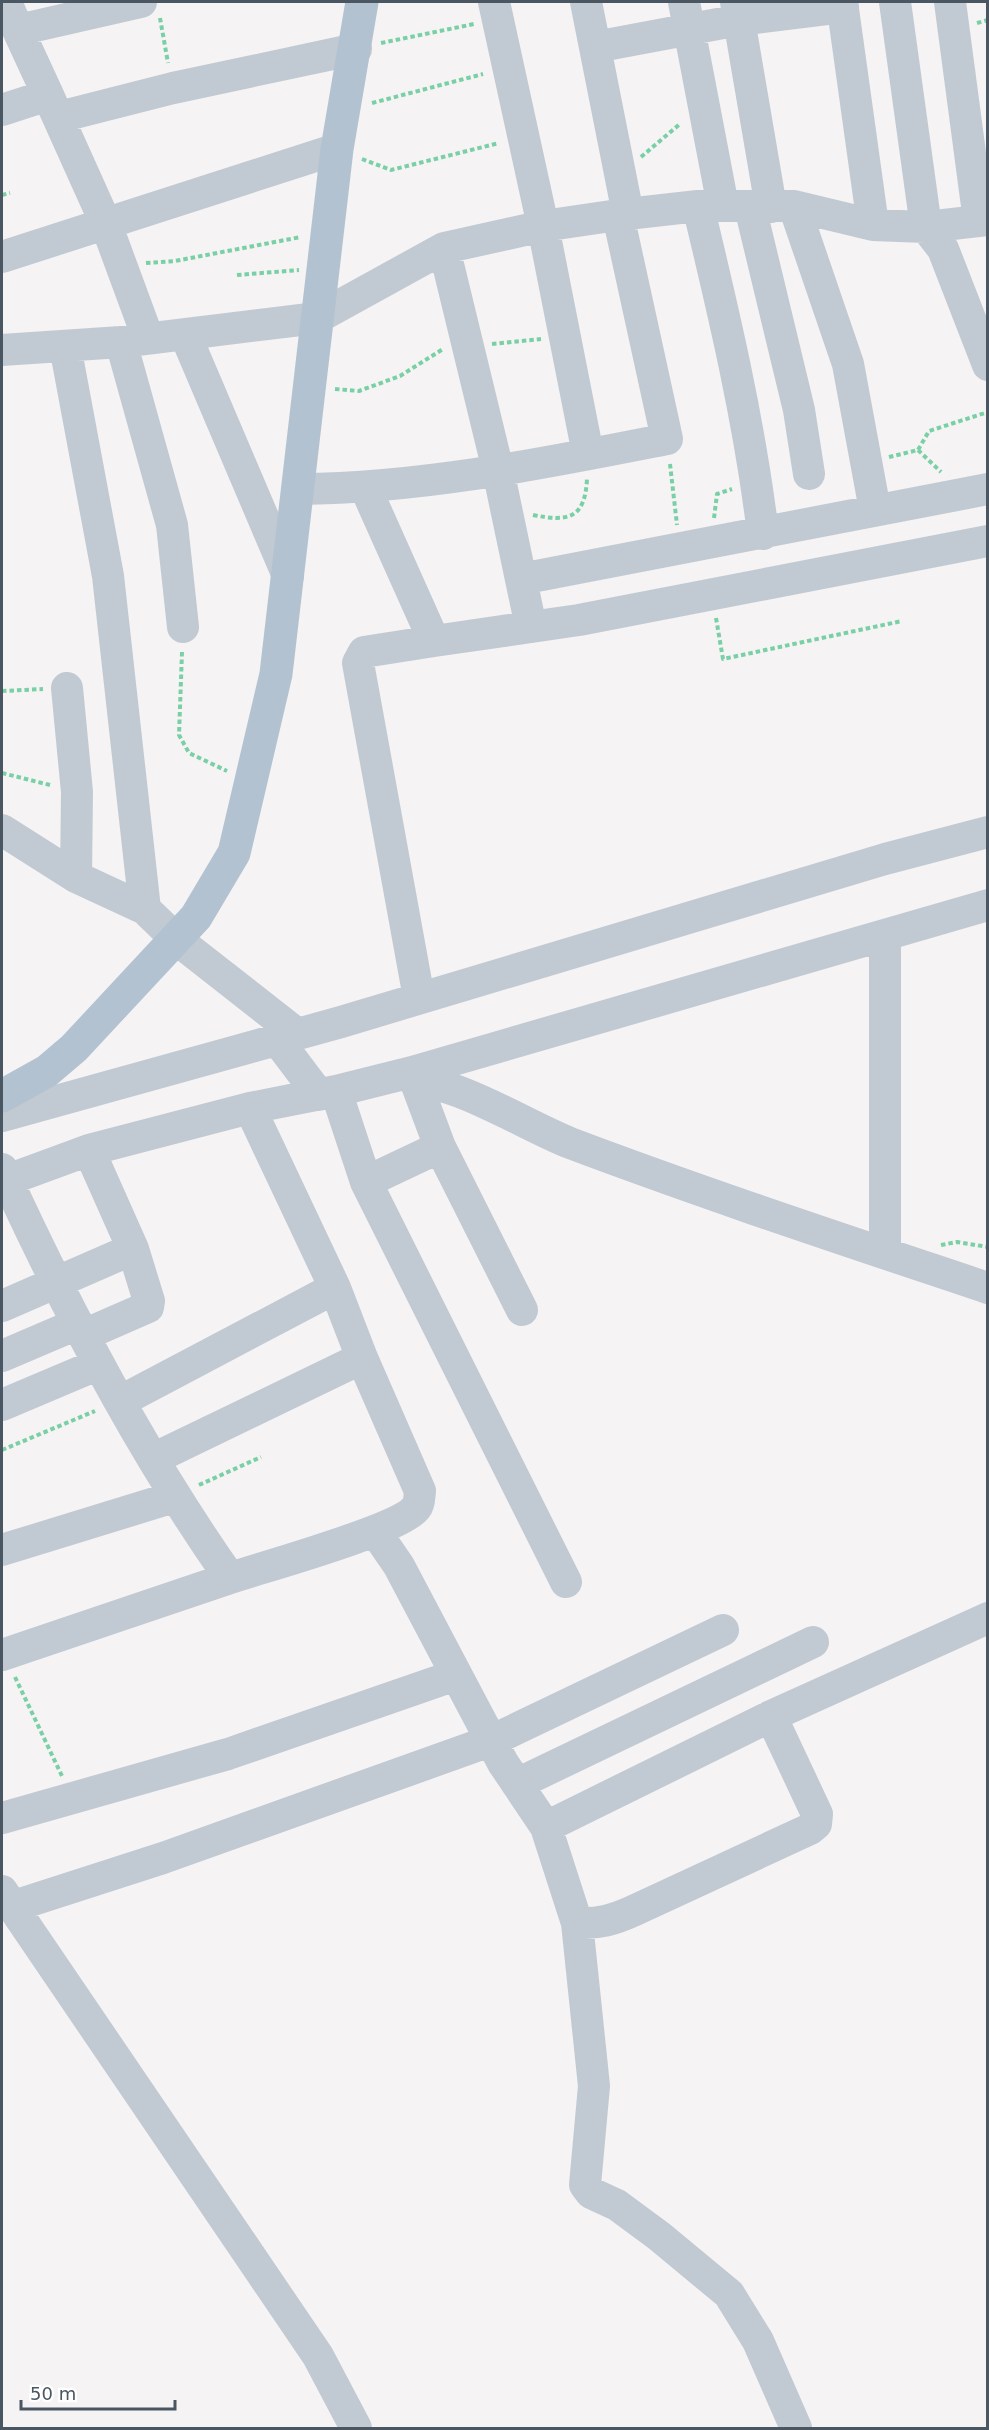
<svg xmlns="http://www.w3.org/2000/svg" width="989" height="2430" font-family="'DejaVu Sans',sans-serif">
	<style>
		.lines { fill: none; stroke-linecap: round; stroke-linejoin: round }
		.path { stroke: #7ad0a6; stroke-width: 4; stroke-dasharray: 4.5 3; stroke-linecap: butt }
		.minor { stroke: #c1cad2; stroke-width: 32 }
		.major { stroke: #b3c2d1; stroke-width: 33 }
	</style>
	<rect width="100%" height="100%" fill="#f5f3f3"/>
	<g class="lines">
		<path class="path" d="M160,18L168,63
			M977,23L988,20
			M381,43L474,24
			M372,103L483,74
			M641,157L681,123
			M362,159L391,170L499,143
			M2,195L10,193
			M146,263L175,261L301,237
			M237,275L299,270
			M492,344L541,339
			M335,389L359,391L400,376L443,349
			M918,450L941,472
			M889,457L918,450L929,431L988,412
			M670,464L677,525
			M533,515C568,522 585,519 587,479
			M714,518L717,494L732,489
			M716,618L723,659L902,621
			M182,652L179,735L189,753L227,771
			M2,691L43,689
			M2,773L50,785
			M941,1245L957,1242L988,1247
			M2,1450L95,1411
			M199,1485L261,1457
			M15,1677L62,1776"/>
		<path class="minor" d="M6,2L18,30L141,2
			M494,2L543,226L588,454
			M586,2L628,214
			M684,2L723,206
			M736,2L771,207
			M842,2L873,225
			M895,2L926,227L943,249L988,365
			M950,2L979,221
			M18,30L48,95
			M595,47L739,20L843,7
			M2,110L48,95L106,224L148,338
			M59,117L173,88L356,49
			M698,206C724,314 750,424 763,534
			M794,206L848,364L875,510
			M750,207L799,410L809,474
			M444,248L498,470L531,627
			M2,257L337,149
			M185,334L288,576
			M121,342L172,525L183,627
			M65,346L108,576L145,909
			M2,350L121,342L317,318L444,248L543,226L618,215L698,206H794L873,225L926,227L988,220
			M299,489C423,488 545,463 667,439L618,215
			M366,489L434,641L579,620L988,541
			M521,579L988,489
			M67,688L77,792L76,877
			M2,830L76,877L145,909L176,939L296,1033
			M885,935V1252
			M419,998L358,663L364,652L434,641
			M276,1038L319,1095
			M412,1072L440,1147L522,1310
			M414,1081C460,1083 525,1125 570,1143C708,1195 848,1241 988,1288
			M336,1091L412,1072L988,905
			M2,1116L341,1022L885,859L988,832
			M2,1169C67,1311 140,1450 230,1578L2,1655
			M2,1182L89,1150L250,1108L336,1091L366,1182L440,1147
			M366,1182L566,1582
			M2,1306L133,1249
			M84,1335L148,1307L149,1301L133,1249L89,1150
			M2,1356L77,1324
			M121,1401L335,1288
			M2,1405L99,1364
			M153,1459L362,1358
			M375,1531L399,1566L503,1763L546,1827L771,1716L988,1618
			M2,1550L174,1497
			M230,1578C263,1567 399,1530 416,1508C420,1503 419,1497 420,1491L362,1358L335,1288L250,1108
			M517,1784L813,1642
			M2,1818L228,1754L456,1675
			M546,1827L577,1923C599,1924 613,1920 633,1911L810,1829L816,1824L817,1814L771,1716
			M2,1891L318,2356L356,2428
			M11,1907L163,1858L493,1740L723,1630
			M577,1923L594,2086L585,2185L591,2193L617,2205L659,2236L729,2294L758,2341L796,2428"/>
		<path class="major" d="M2,1096L47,1071L74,1048L196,917L234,853L276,674L337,149L362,2"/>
	</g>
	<rect width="989" height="2430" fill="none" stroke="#4a5661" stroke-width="6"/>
	<path d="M21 2400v9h154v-9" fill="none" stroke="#4a5661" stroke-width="3"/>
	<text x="30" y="2400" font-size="18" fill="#4a5661" stroke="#ffffff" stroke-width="4.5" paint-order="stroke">50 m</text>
</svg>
